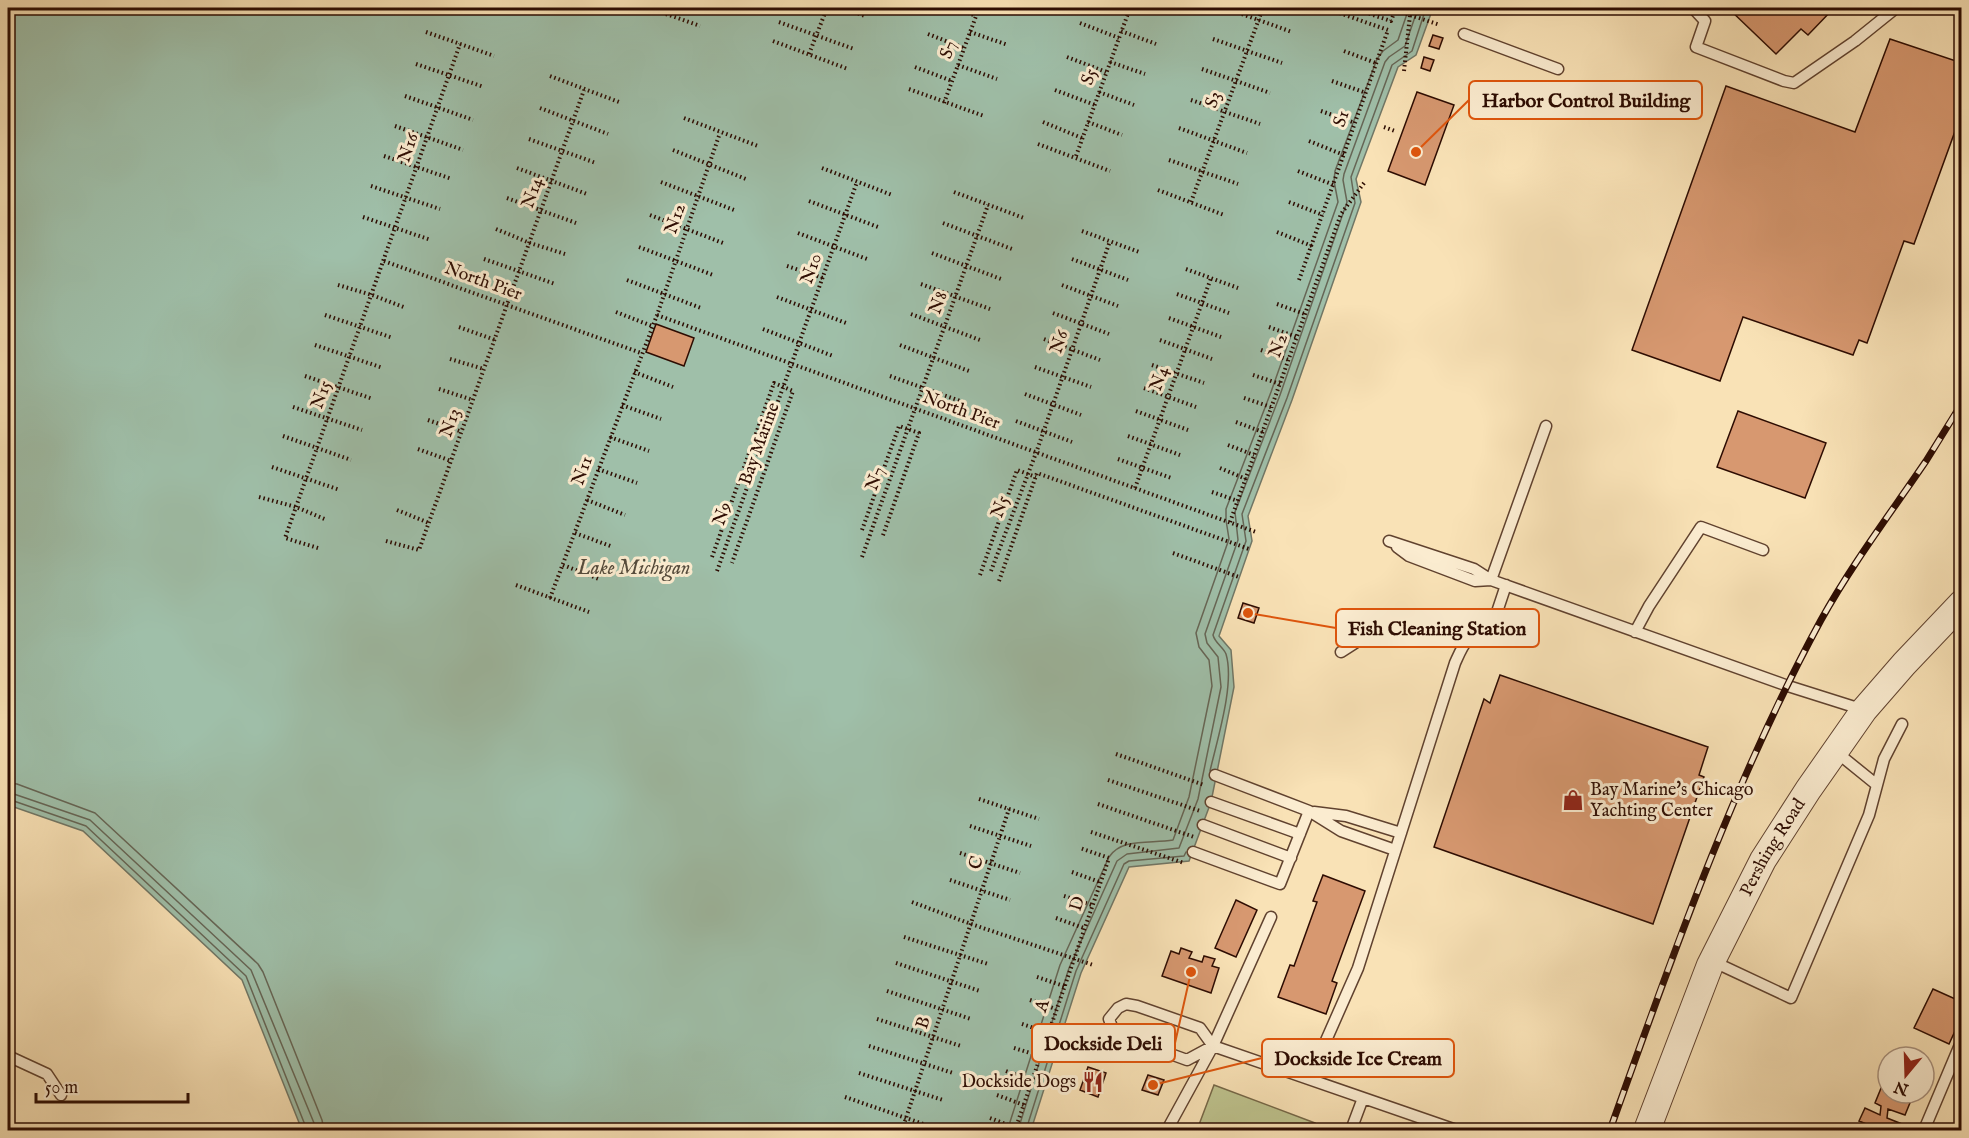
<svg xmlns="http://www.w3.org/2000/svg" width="1969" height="1138" font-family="'IM FELL English',serif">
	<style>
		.green { fill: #bec38e; stroke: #766848; stroke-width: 1.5 }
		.water { fill: #9fbfa9; stroke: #717766; stroke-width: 1.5 }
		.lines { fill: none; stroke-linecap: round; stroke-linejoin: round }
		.shore { stroke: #666656; stroke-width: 1.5 }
		.building { fill: #d79870; stroke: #2d0c02; stroke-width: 1.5 }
		.service-casing { stroke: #60422f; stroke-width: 13 }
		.tertiary-casing { stroke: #60422f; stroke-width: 28 }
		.path { stroke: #2d0c02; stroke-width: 4; stroke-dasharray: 1.5 3; stroke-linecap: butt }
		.service { stroke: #fbecd0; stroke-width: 10 }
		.tertiary { stroke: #fbecd0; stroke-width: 26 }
		.rail-casing { stroke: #2d0c02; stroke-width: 7 }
		.rail { stroke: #fbecd0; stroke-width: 4.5; stroke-dasharray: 14; stroke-linecap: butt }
		.labels { text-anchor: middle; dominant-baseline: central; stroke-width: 6; stroke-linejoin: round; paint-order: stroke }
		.street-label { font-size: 18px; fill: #2d0c02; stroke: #fbecd0 }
		.poi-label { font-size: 18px; fill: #2d0c02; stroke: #fbecd0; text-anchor: start }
		.water-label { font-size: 20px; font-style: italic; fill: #554b3c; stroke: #fbecd0 }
		.leader { fill: none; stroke: #df550c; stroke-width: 2 }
		.callout-dot { fill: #df550c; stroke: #fbecd0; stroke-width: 2 }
		.callout { fill: #fbecd0; stroke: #df550c; stroke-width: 2 }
		.callout-label { font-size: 20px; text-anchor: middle; font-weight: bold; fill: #2d0c02 }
	</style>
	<rect width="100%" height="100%" fill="#f9e2b6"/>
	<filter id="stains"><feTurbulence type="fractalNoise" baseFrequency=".00333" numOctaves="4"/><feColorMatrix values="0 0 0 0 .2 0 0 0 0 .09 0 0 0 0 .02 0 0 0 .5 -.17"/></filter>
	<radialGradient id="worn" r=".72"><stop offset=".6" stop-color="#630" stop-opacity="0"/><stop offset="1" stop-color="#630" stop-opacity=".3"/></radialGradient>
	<path class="green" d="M1214,1085L1315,1123L1312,1130H1197Z"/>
	<path class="water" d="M8,8H1433L1416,55L1398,67L1356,179L1361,202L1292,400L1248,516L1252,541L1219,636L1231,650L1234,687L1211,802L1189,861L1129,867L1081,973L1031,1130H302L242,980L83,831L8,805Z"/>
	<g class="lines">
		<path class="shore" d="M1210,771C1217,740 1235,684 1226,654C1223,647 1215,643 1213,635L1246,541L1242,514L1287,398L1355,203L1351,177L1392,65L1412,51L1426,8
			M8,783L17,784L95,813L258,964L263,972L322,1120L324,1130
			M8,792L90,820L251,970L314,1123L315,1130
			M8,799L86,826L246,976L307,1130
			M1009,1130L1010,1122L1060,965L1109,857C1122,837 1152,844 1173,840L1189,797L1212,686L1209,660L1199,647L1196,633L1229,539L1226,520V509L1271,392L1338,202L1334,181L1335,171L1377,59L1383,51L1398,40L1409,8
			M1018,1130L1069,968L1117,861L1127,854L1179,848L1198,799L1221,687L1218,657L1207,643L1205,634L1238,540L1235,512L1280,395L1347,202L1343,180L1344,174L1385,62L1389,57L1405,46L1418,8
			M1026,1130L1076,971L1124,864L1129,861L1184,856L1186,852"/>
	</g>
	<path class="building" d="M1728,8H1834L1808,35L1801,29L1776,54Z
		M1433,35L1443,38L1439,49L1429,46Z
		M1890,39L1962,63V112L1914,244L1904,241L1867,343L1859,340L1853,355L1743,317L1720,381L1632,350L1726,86L1855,132Z
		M1424,57L1434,60L1430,71L1421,68Z
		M1417,92L1454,105L1425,185L1388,171Z
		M656,324L694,338L684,366L646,352Z
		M1738,411L1826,443L1805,498L1717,467Z
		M1243,603L1259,608L1254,623L1238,618Z
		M1500,675L1708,747L1699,775L1704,777L1653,924L1434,847L1484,699L1490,703Z
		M1323,875L1365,891L1332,981L1337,983L1326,1014L1278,997L1290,965L1294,966L1317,902L1313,901Z
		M1236,900L1257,910L1236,957L1215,948Z
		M1181,948L1192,952L1189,958L1202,962L1204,956L1215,959L1212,966L1219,968L1211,993L1162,976L1171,951L1179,954Z
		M1933,989L1962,1002V1016L1949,1044L1914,1028Z
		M1088,1067L1106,1073L1098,1097L1080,1090Z
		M1888,1071V1093H1914L1905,1115L1888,1109L1887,1118L1902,1124L1899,1130H1881L1859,1121L1865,1108L1880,1115L1881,1106L1875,1103Z
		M1148,1075L1164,1080L1158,1095L1142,1090Z
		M1062,1125L1087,1128L1086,1130H1061Z"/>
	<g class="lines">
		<defs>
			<path id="service" d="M1693,8L1705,21L1696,47L1784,81L1794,83L1855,41L1896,8
				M1464,34L1558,69
				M1389,541L1474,569L1491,580L1788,686L1864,710
				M1397,547L1409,556L1475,581L1491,580
				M1491,580L1546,426
				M1635,632L1649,606L1701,527L1763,550
				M1341,652L1369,634L1421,625L1478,632
				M1835,751L1877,785
				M1215,775L1309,811L1341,831L1395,850
				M1211,802L1300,834
				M1314,812L1346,816L1401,833
				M1203,825L1291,858
				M1193,852L1280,884L1309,811
				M1712,961L1791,998L1869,815L1884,759L1902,724
				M1213,1046L1187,1060L1121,1036L1112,1027L1109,1019L1118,1008L1126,1004L1137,1006L1200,1028L1213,1046L1456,1130
				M8,1056L47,1074L61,1095
				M1309,1079L1358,968L1455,663C1464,643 1467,633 1491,630L1506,585
				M1167,1130L1213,1046L1271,917
				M1351,1130L1363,1098
				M1924,1130L1962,1040"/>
			<g id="tertiary">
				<path id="s1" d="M1647,1130L1710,965L1763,860L1808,790L1864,710L1904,664L1962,603"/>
			</g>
		</defs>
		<use href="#service" class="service-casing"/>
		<use href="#tertiary" class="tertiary-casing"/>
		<path class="path" d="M649,8L700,26
			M841,8L865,16
			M955,8L976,16
			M1008,8L1020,12
			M1151,8L1167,13
			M1225,8L1292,32
			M1352,8L1391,21L1396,8
			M1389,8L1440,25
			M779,22L854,49
			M1080,23L1119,38
			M1121,31L1156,44
			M426,32L494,56
			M970,32L1008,45
			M928,34L964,48
			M1213,39L1282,63
			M773,41L848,69
			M1344,51L1376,63
			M809,54L827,8
			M1067,57L1106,72
			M1110,62L1145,74
			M416,64L484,87
			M958,65L997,79
			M915,67L952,81
			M1202,69L1270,93
			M1404,71L1410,15
			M550,76L619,102
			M1332,81L1366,93
			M909,89L984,116
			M1055,90L1095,105
			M1099,92L1134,105
			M405,96L473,120
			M1191,100L1260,124
			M944,103L979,8
			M540,108L608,134
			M1321,111L1355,123
			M684,118L758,146
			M1043,122L1082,138
			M1088,122L1122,135
			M395,126L463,150
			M1384,127L1395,131
			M1179,128L1247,153
			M529,139L596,163
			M1309,141L1344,155
			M1038,144L1110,171
			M673,150L746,179
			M384,156L452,179
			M1076,156L1130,8
			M1169,160L1238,184
			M517,168L587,194
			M822,168L892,195
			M1298,171L1334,185
			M661,182L734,210
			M371,186L440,209
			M1158,190L1224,215
			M954,192L1024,218
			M507,198L576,223
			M809,201L878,227
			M1191,202L1263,8
			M1289,202L1323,215
			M650,215L723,243
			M363,217L431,240
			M943,223L1012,249
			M496,229L530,243L565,254
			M1082,231L1139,252
			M1277,232L1312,246
			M798,233L867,259
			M639,247L713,275
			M932,253L1001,279
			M484,259L555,284
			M1072,259L1128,280
			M384,261L641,353
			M787,266L823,278
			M1186,269L1238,288
			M627,280L701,308
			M1299,280L1388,30L1325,8
			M921,284L990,309
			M338,285L372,295L406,308
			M1062,285L1118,306
			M1177,294L1229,313
			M777,297L846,323
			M1277,304L1305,314
			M616,312L652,326
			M1053,313L1109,334
			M911,314L980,340
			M325,315L393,338
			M657,315L1256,532
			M1169,318L1221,337
			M459,327L495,340
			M1269,327L1297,337
			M763,329L833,356
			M1044,339L1100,360
			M1160,340L1212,359
			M315,345L383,368
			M900,345L969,371
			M1261,350L1289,360
			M450,359L484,369
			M1152,365L1204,383
			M1035,367L1091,387
			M634,372L673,387
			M1253,375L1280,384
			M305,376L373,399
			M890,376L960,401
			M1144,388L1196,407
			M439,389L473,400
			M1025,394L1081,415
			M1244,398L1271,407
			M622,405L661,419
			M293,407L362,430
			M1136,411L1188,430
			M428,420L462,432
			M1016,421L1072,442
			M1236,422L1263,432
			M283,436L351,460
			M1128,436L1180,455
			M610,437L649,451
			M1228,445L1254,455
			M418,449L451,461
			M1118,459L1171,478
			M272,467L340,490
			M1220,468L1246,479
			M598,469L637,483
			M1135,488L1211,278
			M1212,492L1238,501
			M259,497L296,507L327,520
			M587,500L625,515
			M397,510L429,523
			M1230,522L1341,214L1364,183
			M862,530L899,426L919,433L882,538
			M575,533L613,547
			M386,541L419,550L584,90
			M318,548L285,538L460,44
			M1173,553L1239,577
			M712,557L774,383L793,391L732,563
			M862,557L988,205
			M563,565L599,579
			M717,571L857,182
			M991,571L1036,453L1110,241
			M980,575L1017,470L1036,477
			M999,581L1037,473L1249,549
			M516,585L589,612
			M550,598L657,315L720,133
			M1116,754L1204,785
			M1108,780L1200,811
			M979,799L1039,819
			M1098,804L1194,837
			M970,826L1031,846
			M1091,832L1184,863
			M960,853L1020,873
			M1072,872L1100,882
			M950,880L1010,900
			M1064,896L1092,905
			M912,902L971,924L1093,965
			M1056,918L1084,928
			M904,937L988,964
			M896,963L980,991
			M1037,977L1064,986
			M887,991L971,1019
			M1030,1000L1056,1009
			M877,1019L961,1046
			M1022,1024L1049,1033
			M869,1046L953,1073
			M1014,1048L1040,1056
			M1006,1071L1032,1081
			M859,1073L943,1100
			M997,1095L1024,1105
			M845,1097L935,1128
			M990,1118L1016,1128
			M836,1125L854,1130
			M902,1130L1009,809
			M1015,1130L1109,858L1080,848"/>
		<use href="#service" class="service"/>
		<use href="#tertiary" class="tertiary"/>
		<defs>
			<path id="rail" d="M1610,1130C1672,957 1733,782 1821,620C1852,564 1890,514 1926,461C1938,442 1950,422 1962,403"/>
		</defs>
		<use href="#rail" class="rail-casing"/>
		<use href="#rail" class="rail"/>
	</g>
	<defs>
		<symbol id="shop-bare" viewBox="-9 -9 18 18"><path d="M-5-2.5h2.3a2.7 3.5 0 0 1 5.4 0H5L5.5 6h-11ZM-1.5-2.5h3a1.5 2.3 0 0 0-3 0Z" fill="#8f2418" stroke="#fbecd0" stroke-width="2.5" paint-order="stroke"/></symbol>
		<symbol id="restaurant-bare" viewBox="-9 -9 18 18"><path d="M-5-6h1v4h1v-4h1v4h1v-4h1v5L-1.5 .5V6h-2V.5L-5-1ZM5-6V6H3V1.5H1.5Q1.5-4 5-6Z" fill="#8f2418" stroke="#fbecd0" stroke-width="2.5" paint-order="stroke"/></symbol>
	</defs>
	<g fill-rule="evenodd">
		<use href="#shop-bare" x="1558" y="785" width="30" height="30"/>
		<use href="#restaurant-bare" x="1078" y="1067" width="30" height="30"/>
	</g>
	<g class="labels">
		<g class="street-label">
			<text transform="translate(949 50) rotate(-70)">S7</text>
			<text transform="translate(1090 77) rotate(-70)">S5</text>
			<text transform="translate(1214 100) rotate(-70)">S3</text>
			<text transform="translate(1342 119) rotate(-71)">S1</text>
			<text transform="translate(409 148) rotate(-71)">N16</text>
			<text transform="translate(533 193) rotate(-70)">N14</text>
			<text transform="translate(676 219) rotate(-71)">N12</text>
			<text transform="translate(812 269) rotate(-70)">N10</text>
			<text transform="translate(483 282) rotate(20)">North Pier</text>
			<text transform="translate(939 303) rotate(-70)">N8</text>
			<text transform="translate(1060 342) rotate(-71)">N6</text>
			<text transform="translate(1279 346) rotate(-70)">N2</text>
			<text transform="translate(1160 379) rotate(-70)">N4</text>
			<text transform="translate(322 395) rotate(-70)">N15</text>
			<text transform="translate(961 411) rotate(20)">North Pier</text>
			<text transform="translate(451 423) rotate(-70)">N13</text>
			<text transform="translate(760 444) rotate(-70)">Bay Marine</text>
			<text transform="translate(583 471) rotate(-70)">N11</text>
			<text transform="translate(876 479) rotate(-70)">N7</text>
			<text transform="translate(1001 507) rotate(-69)">N5</text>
			<text transform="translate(723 514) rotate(-70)">N9</text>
			<text stroke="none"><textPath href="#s1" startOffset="310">Pershing Road</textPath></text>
			<text transform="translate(977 863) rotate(-72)">C</text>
			<text transform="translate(1078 904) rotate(-71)">D</text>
			<text transform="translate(1043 1006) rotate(-71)">A</text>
			<text transform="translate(924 1023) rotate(-71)">B</text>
		</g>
		<g class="poi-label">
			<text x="1590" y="790">Bay Marine's Chicago<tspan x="1590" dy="21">Yachting Center</tspan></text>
			<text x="1076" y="1082" text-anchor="end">Dockside Dogs</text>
		</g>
		<g class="water-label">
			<text x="634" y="568">Lake Michigan</text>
		</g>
	</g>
	<path class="leader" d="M1416 152L1469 100M1248 613L1336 628M1191 972L1175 1043M1153 1085L1262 1058"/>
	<g class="callout-dot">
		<circle cx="1416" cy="152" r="6"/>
		<circle cx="1248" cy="613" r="6"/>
		<circle cx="1191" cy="972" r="6"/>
		<circle cx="1153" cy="1085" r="6"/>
	</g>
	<g class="callout">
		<rect x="1469" y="81" width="233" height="38" rx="6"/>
		<rect x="1336" y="609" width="203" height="38" rx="6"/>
		<rect x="1032" y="1024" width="143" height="38" rx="6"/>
		<rect x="1262" y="1039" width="192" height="38" rx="6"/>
	</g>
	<g class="callout-label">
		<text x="1586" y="107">Harbor Control Building</text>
		<text x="1437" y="635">Fish Cleaning Station</text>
		<text x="1103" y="1050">Dockside Deli</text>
		<text x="1358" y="1065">Dockside Ice Cream</text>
	</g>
	<rect width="1969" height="1138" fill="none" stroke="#f9e2b6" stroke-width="30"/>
	<rect x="9" y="9" width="1951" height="1120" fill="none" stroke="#2d0c02" stroke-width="3"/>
	<rect x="15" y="15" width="1939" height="1108" fill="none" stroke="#2d0c02" stroke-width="1.5"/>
	<g transform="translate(1906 1075) rotate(199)"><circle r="28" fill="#fbecd0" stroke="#a9927e" stroke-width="1.5"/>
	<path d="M0-4.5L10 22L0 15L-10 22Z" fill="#8f2418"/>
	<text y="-9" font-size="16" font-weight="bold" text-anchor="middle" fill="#2d0c02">N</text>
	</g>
	<path d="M36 1093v9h152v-9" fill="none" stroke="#2d0c02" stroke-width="3"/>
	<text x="45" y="1093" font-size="18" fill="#2d0c02" stroke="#fbecd0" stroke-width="4.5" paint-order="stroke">50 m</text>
	<rect width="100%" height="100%" filter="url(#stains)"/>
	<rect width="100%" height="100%" fill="url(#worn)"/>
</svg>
